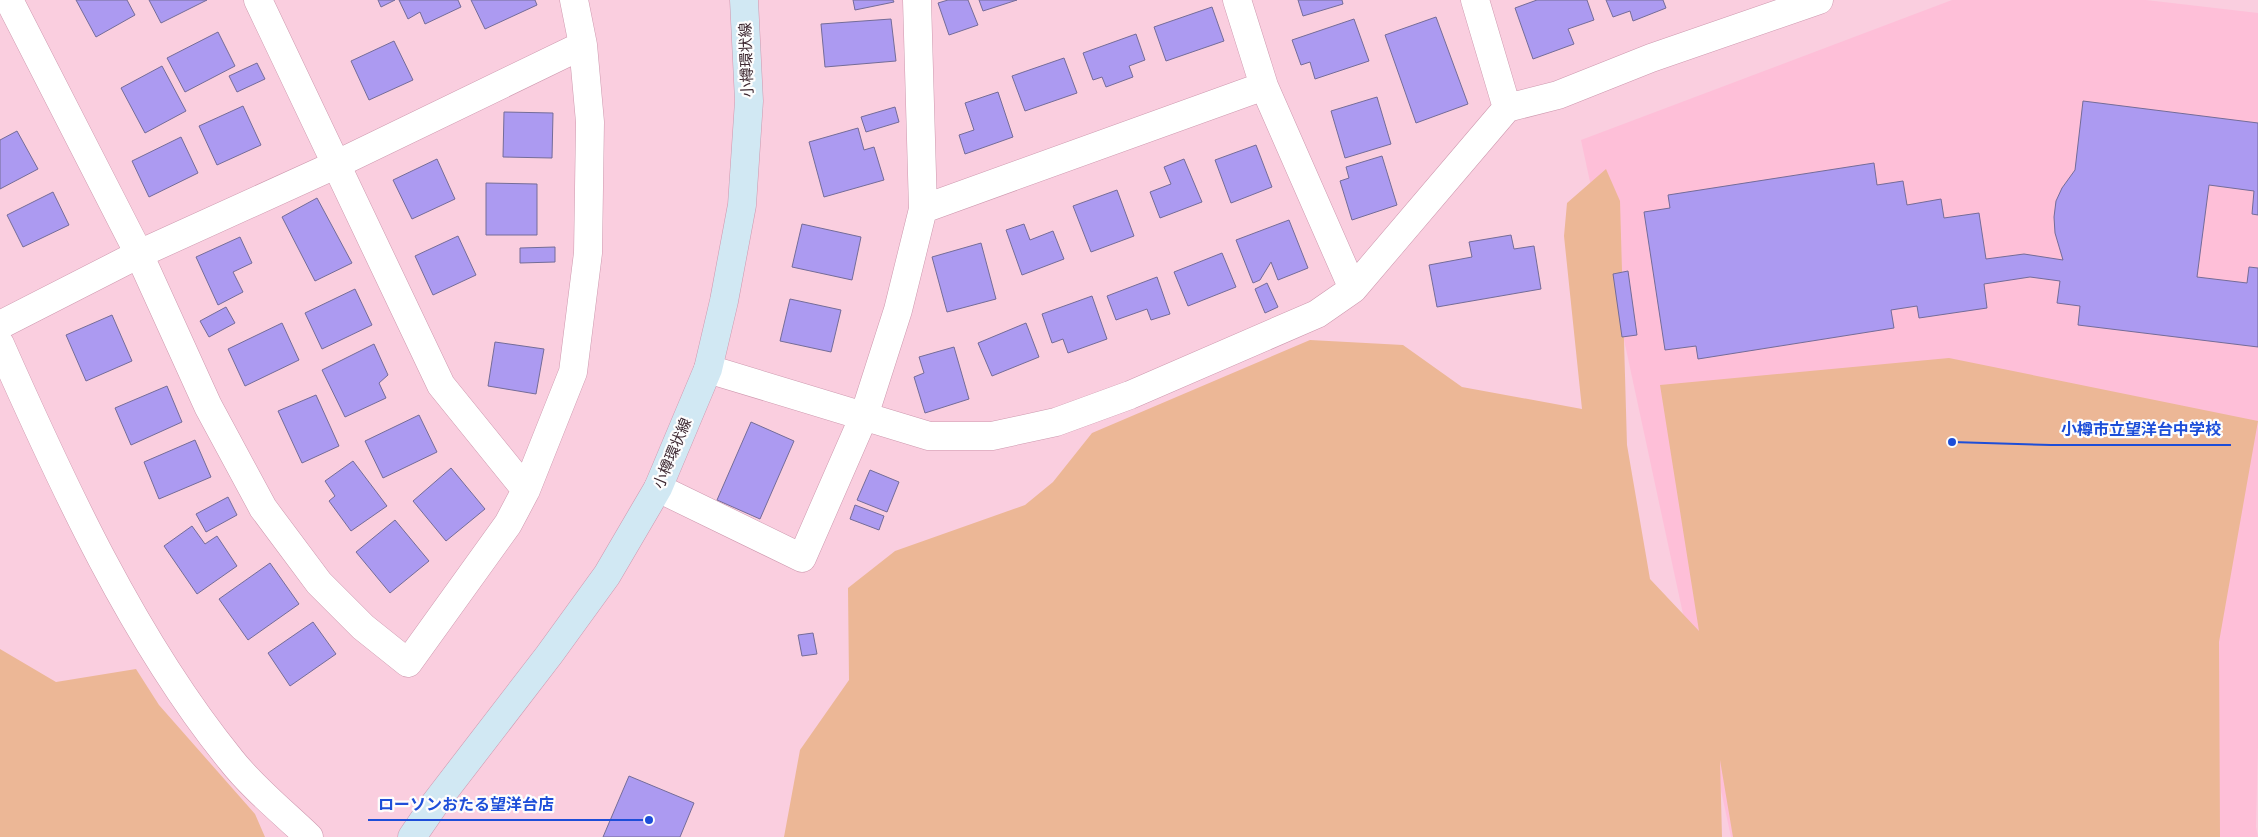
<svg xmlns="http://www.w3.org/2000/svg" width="2258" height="837" font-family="Inter,'Noto Sans JP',sans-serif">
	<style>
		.built { fill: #febfd8 }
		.green { fill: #ecb796 }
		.building { fill: #ac9af1; stroke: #746c98 }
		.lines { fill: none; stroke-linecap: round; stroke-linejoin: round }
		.minor-casing { stroke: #cd98ae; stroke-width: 29 }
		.tertiary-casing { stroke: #cd98ae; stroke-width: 29 }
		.secondary-casing { stroke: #cd98ae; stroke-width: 29 }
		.minor { stroke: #fff; stroke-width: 28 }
		.tertiary { stroke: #fff; stroke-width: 28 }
		.secondary { stroke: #d1e8f3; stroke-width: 28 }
		.labels { text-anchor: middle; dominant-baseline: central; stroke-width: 4.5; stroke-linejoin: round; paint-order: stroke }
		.street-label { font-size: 15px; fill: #3c2730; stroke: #fdfdfd }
		.leader { fill: none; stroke: #1d4ed8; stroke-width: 2 }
		.callout-dot { fill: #1d4ed8; stroke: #fdfdfd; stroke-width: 2 }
		.callout-label { font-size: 16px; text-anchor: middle; font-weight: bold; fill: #1d4ed8; stroke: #fdfdfd; stroke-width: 4.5; stroke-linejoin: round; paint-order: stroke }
	</style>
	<rect width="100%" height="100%" fill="#facedf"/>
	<path class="built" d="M1952,0H2146L2258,13V745L2256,827L2258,837H1731L1581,140Z"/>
	<path class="green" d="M1606,169L1620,201L1627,445L1650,579L1699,631L1660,385L1949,358L2258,421L2219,642L2220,837H1733L1720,760L1722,837H784L800,750L849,680L848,588L895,551L1025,505L1053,482L1092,433L1310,340L1403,345L1462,387L1582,409L1564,236L1567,203Z
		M0,649L56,682L136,669L159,705L255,814L265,837H0Z"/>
	<path class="building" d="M76,0H127L135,15L96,37Z
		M149,0H207L161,23Z
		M378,0H395L381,7Z
		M399,0H458L461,7L425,24L420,12L408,19Z
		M471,0H535L537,5L485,29Z
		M853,0H893L894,2L855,10Z
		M948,0H968L978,25L949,35L938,3Z
		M979,0H1017L983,11Z
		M1298,0H1342L1343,4L1303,16Z
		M1537,0H1587L1594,20L1568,29L1574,44L1533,59L1515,8Z
		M1606,0H1663L1666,8L1633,21L1630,11L1613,17Z
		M1212,7L1224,41L1166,61L1154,27Z
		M1436,17L1468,104L1416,123L1385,35Z
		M891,19L896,61L825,67L821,24Z
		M1354,19L1369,61L1315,79L1310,62L1301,65L1292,40Z
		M218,32L235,66L185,92L167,58Z
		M1136,34L1145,60L1129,66L1133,77L1106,87L1102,77L1093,80L1083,53Z
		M394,41L413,80L369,100L351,61Z
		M1064,58L1077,93L1025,111L1012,76Z
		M257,63L265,79L237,92L229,76Z
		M162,66L186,111L145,133L121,88Z
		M998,92L1013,137L965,154L959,135L974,130L965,103Z
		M1377,97L1391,144L1345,158L1331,111Z
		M2083,101L2258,123V215L2252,214L2254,191L2209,185L2197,277L2247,283L2249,267L2258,268V347L2078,325L2080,306L2057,303L2060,281L2030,277L1984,284L1987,308L1919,318L1917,306L1891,310L1894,328L1698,359L1696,346L1665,350L1644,212L1670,208L1668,195L1874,163L1877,185L1903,181L1907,205L1941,199L1944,218L1979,213L1986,259L2024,254L2063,260L2055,233L2054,217L2056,201L2062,188L2075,170Z
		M243,106L261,145L217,165L199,126Z
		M895,107L899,122L866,132L861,117Z
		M504,112L553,113L552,158L503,157Z
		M858,128L864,150L874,147L884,180L824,197L809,142Z
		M17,131L38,169L0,189V140Z
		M181,137L198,173L149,197L132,161Z
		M1256,145L1272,187L1231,203L1215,160Z
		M1382,156L1397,205L1352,220L1340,181L1349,178L1346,167Z
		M437,159L455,199L412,219L393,180Z
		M1184,159L1202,202L1160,218L1150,192L1171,184L1164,167Z
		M486,183L537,184V235H486Z
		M1117,190L1134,236L1091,252L1073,206Z
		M53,192L69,225L23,247L7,215Z
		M317,198L352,263L315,281L282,217Z
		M1289,220L1308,268L1278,280L1271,262L1260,280L1253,283L1236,240Z
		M802,224L861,237L852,280L792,267Z
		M1024,224L1030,240L1053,231L1064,259L1022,275L1006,230Z
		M1511,235L1514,249L1534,246L1541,289L1437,307L1429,265L1472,257L1469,242Z
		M458,236L476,275L433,295L415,256Z
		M240,237L252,263L233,272L243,292L218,305L196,257Z
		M981,243L996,299L947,312L932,257Z
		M555,247V262L520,263V248Z
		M1222,253L1236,287L1188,306L1174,272Z
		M1628,271L1637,335L1622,337L1613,274Z
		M1157,277L1170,314L1151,320L1147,309L1116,320L1107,296Z
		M1267,283L1278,307L1265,313L1255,289Z
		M355,289L372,325L322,349L305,313Z
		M1092,296L1107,339L1068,353L1063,339L1052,343L1042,314Z
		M790,299L841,310L831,352L780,341Z
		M226,307L235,323L209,337L200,321Z
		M112,315L132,361L86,381L66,335Z
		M282,323L299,360L245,386L228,349Z
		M1026,323L1039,357L992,376L978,343Z
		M495,342L544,349L536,394L488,386Z
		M374,344L388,375L379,383L386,398L345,417L322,370Z
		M954,347L969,399L925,413L914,377L924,373L919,357Z
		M167,386L182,422L131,445L115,408Z
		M316,395L339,446L302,463L278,411Z
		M419,415L437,452L383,478L365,441Z
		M751,422L794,441L760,519L717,500Z
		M195,440L211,477L159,499L144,462Z
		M353,461L387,506L351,531L329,501L335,496L325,481Z
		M451,468L485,509L446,541L413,501Z
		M870,470L899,482L887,512L857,500Z
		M228,497L237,515L206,532L196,514Z
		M855,505L884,516L879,530L850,519Z
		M395,520L429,561L390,593L356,552Z
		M192,526L205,544L217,536L237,566L197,594L164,546Z
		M270,563L299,604L248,640L219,599Z
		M313,622L336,654L290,686L268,653Z
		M813,633L817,654L802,656L798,635Z
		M629,776L694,803L680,837H603Z"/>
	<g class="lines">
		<defs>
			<path id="minor" d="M9,0L139,254L208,406L263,508L319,583L363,627L408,663L508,524L526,490L573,372L588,253L590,122L583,45L574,0
				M258,0L441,385L526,490
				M1237,0L1264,86L1353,289
				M1475,0L1507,108
				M923,209L1264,86
				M0,325L139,254L335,165L583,45
				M708,369L929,436H992L1056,422L1130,395L1317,314L1353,289L1507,108L1558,95L1651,58L1819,0
				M658,488L802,558L864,416L898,310L923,209L917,0"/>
			<path id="tertiary" d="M0,344C62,484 134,641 231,760C252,787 284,813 309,837"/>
			<path id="secondary" d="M412,837L436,802L549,655L607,575L658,488L708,369L724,301L742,205L749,101L744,0"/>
		</defs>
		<use href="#minor" class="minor-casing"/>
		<use href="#tertiary" class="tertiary-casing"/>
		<use href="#secondary" class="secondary-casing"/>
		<use href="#minor" class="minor"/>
		<use href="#tertiary" class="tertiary"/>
		<use href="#secondary" class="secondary"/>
	</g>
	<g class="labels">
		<g class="street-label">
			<text transform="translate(746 60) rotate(-92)">小樽環状線</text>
			<text transform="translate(672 453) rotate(-67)">小樽環状線</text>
		</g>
	</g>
	<path class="leader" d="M1952 442L2051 445H2231M649 820L564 820H368"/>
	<g class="callout-dot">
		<circle cx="1952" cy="442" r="5"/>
		<circle cx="649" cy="820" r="5"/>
	</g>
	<g class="callout-label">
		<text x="2141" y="435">小樽市立望洋台中学校</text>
		<text x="466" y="810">ローソンおたる望洋台店</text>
	</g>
</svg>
